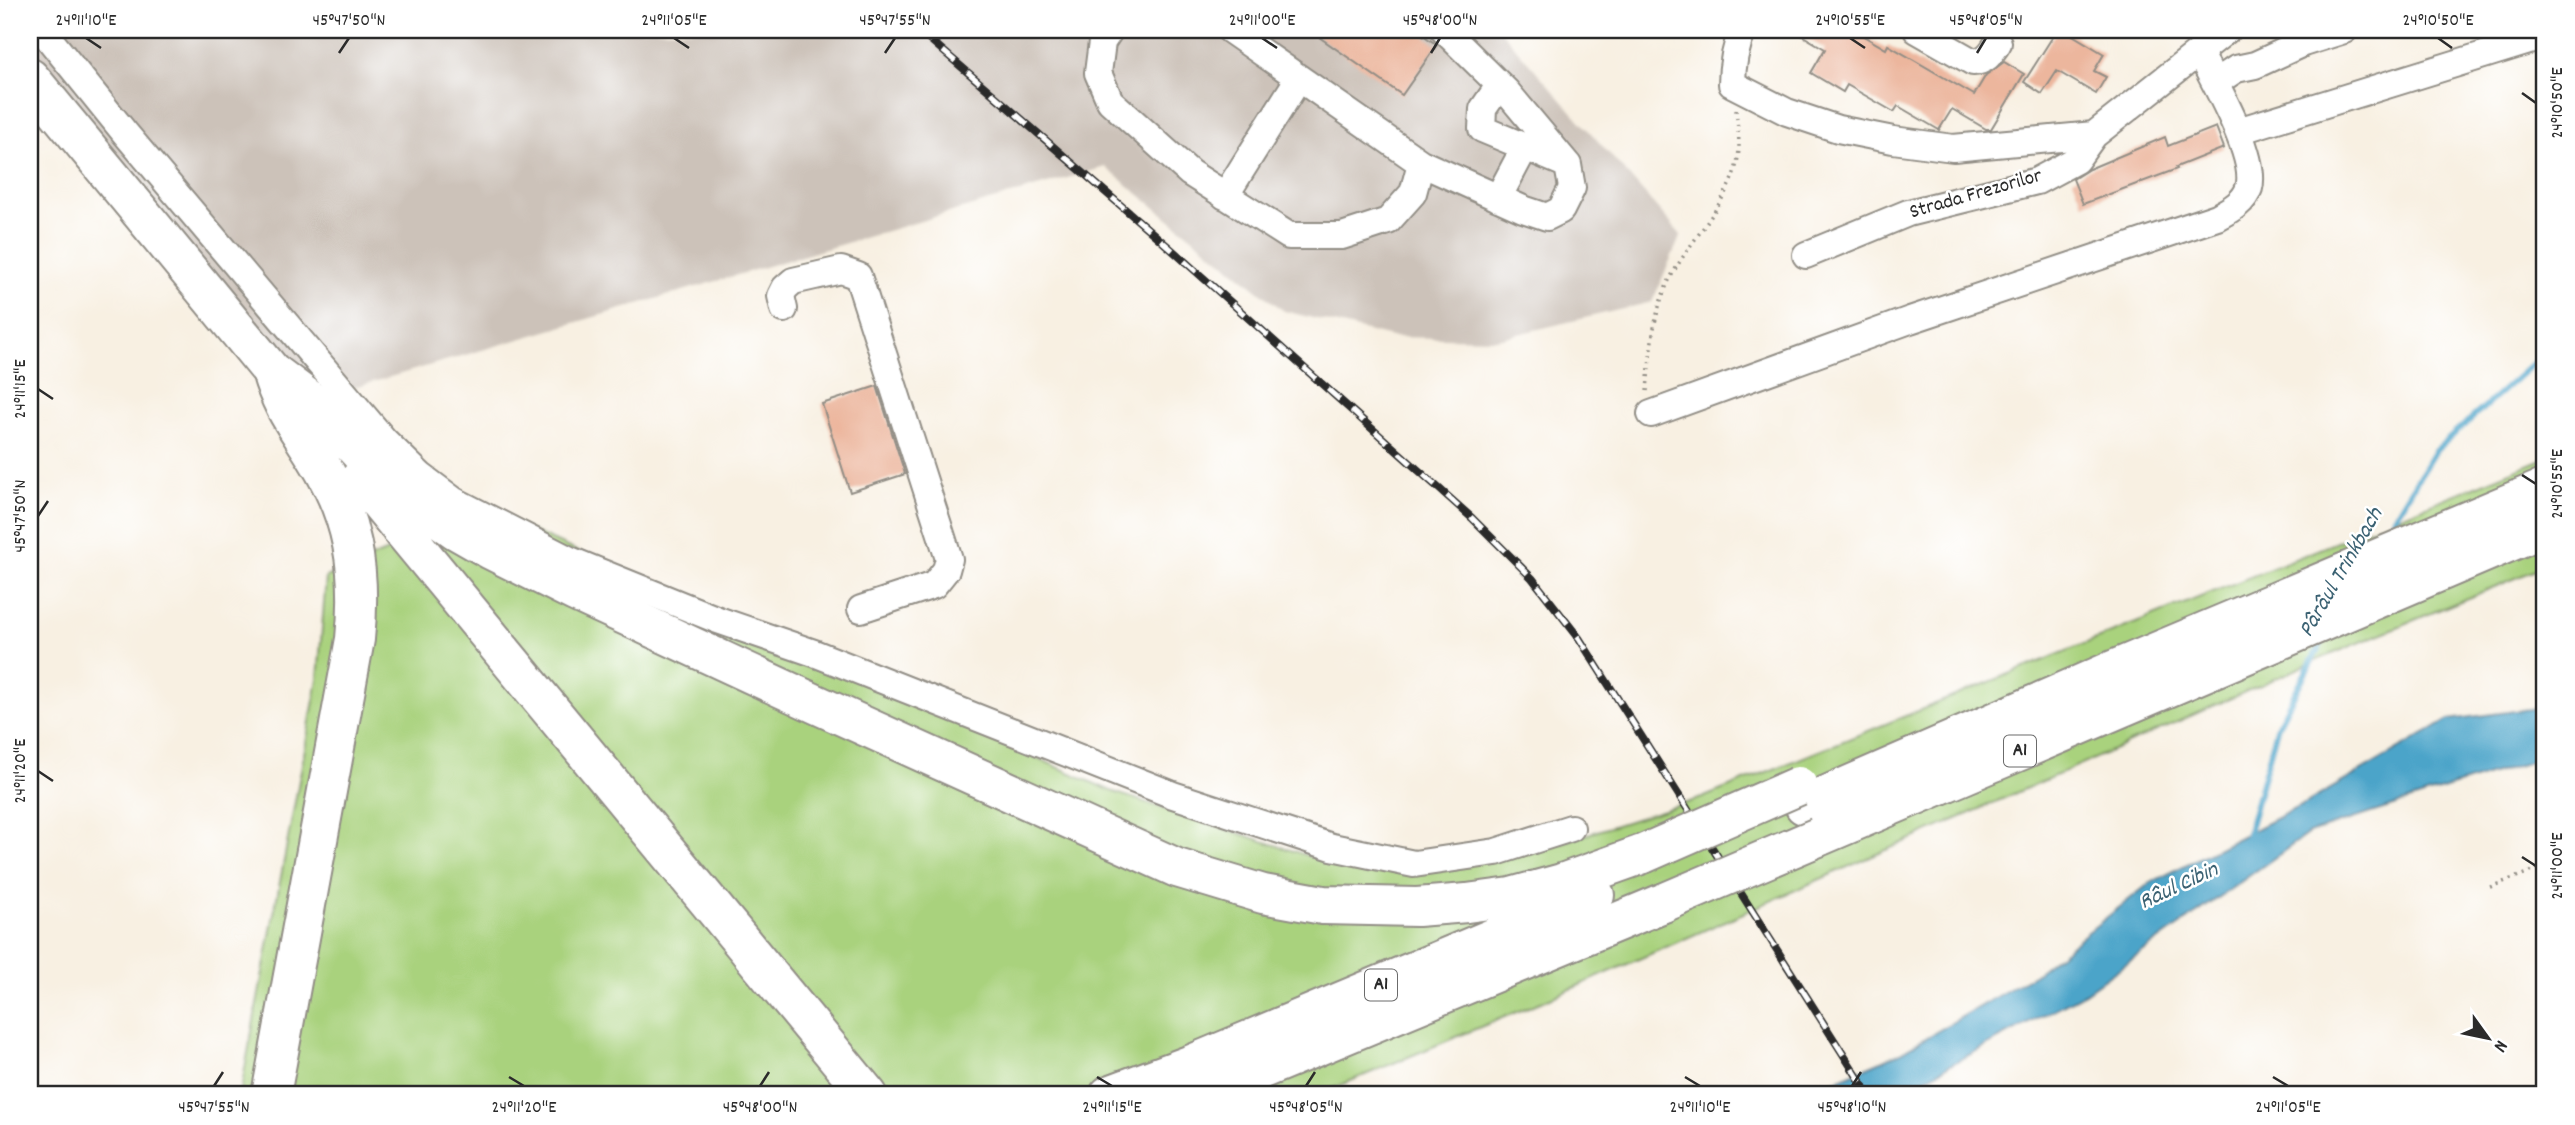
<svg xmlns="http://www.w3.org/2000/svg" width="2575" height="1125" font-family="Dekko,sans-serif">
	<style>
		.industrial { fill: #ccc2b9 }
		.green { fill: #a9d27d; stroke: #6a7e54; stroke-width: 2 }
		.water { fill: #4ca4c9; stroke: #3c687a; stroke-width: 2 }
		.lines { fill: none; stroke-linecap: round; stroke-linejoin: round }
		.stream { stroke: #4ca4c9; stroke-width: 6 }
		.building { fill: #ecb69d }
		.minor-casing { stroke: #928e86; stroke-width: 30 }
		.highway-casing { stroke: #928e86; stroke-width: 42 }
		.path { stroke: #928e86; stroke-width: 3.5; stroke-dasharray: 2 5; stroke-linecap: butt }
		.minor { stroke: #fff; stroke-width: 26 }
		.highway { stroke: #fff; stroke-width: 38 }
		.rail-casing { stroke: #2b2b2b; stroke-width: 8 }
		.rail { stroke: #fff; stroke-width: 5; stroke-dasharray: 16; stroke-linecap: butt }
		.highway-bridge-casing { stroke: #928e86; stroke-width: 42; stroke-linecap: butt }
		.highway-bridge { stroke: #fff; stroke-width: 38 }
		.ticks { fill: none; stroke: #2b2b2b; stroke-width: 2.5 }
		.labels { text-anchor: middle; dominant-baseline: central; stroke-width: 5; stroke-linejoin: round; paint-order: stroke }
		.shield { fill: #fff; stroke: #6b6b6b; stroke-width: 2 }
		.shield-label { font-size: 19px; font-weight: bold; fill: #2b2b2b }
		.street-label { font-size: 21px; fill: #2b2b2b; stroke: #fff }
		.water-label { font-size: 23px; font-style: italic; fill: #3a6172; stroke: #fff }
		.neatline { fill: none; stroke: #2b2b2b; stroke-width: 2.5 }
		.ticks-label { font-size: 18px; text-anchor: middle; fill: #2b2b2b }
	</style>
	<rect width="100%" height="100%" fill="#fff"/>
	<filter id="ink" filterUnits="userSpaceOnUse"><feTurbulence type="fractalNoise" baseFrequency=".0143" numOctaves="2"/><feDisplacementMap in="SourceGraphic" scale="14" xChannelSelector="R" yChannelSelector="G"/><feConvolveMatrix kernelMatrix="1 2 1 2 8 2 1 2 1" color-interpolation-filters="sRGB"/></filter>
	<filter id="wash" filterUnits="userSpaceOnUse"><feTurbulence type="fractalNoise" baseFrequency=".00686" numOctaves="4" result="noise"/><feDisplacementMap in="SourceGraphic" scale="28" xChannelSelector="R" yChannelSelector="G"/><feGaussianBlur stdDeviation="1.57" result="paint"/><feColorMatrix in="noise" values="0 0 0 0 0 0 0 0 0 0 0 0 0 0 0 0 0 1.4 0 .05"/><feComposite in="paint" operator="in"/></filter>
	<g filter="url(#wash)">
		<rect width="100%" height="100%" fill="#f8f0e2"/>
		<path class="industrial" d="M30,30H1500L1681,235L1652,302L1497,339L1391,337L1284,311L1105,167L322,397L65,120L30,78Z"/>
		<path class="green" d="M2545,458V566L2320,659L1555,996L1317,1095H240L318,679L326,577L485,510L1111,791L1336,865L1550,846L1702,798Z"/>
		<path class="water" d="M2545,707V757L2309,833L2085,993L1894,1095H1802L1900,1053L2035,974L2150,883L2306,803L2449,720Z"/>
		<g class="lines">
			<path class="stream" d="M2380,542L2434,452L2545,353
				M2246,840L2278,725L2325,636"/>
		</g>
		<g id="blocks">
			<path class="building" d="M1309,30H1416L1437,45L1402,95Z
				M1793,30H1853L1886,49L1888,45L1974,95L1986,75L2004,62L2024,74L1991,129H1986L1952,109L1939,130L1898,106L1894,112L1847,85L1843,92L1811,73L1825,49Z
				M2057,30H2064L2104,54L2094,71L2106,77L2096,94L2057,71L2042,94L2024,82Z
				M2216,127L2224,148L2176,167L2177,169L2083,204L2073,179L2089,169L2165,137L2168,146Z
				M877,386L905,474L850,492L822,404Z"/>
		</g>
	</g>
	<g filter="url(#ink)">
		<use href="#blocks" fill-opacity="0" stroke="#928e86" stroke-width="2"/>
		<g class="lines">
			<defs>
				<path id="minor" d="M42,30L125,133L384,440L421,476L453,500L570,560L718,620L814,653L1173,795L1332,847L1414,864L1496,852L1571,828
					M1110,30L1102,42L1098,73L1110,101L1190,173L1289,236H1342L1388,221L1413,193L1421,163
					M1230,30L1421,163L1523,209L1547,217L1561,210L1572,188L1568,165L1507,92L1494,93L1483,109L1482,129L1568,165
					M1444,30L1507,92
					M1743,30C1735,48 1732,65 1732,84L1787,112L1838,129L1893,140L1953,148L2094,135
					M1917,30L1973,62C1987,61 1991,53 1998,43
					M2215,83L2236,69L2255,65L2303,43L2344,30
					M2238,131L2545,36
					M1225,196L1299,78
					M1498,198L1525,147
					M1806,255L1908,213L2037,181L2076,160L2094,135L2227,30
					M784,309L781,296L785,288L793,281L841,270L858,276L949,559L946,570L934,585L861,609
					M1651,414L1910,320L2217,217C2230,210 2244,203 2249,188C2258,157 2214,82 2199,52"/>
				<path id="highway" d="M30,78L286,389
					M271,371L315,404L371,465L397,488L456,530L491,550L575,592L816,704L1177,868L1263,894L1323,905L1417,907L1467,903L1511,897L1562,883L1643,854
					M271,371C281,407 297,426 316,457C353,515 362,571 355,639L271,1095
					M360,479L868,1095
					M1804,805L2111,671L2545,488
					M1818,837L2545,527
					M1109,1095L1192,1064L1595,895
					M1200,1095L1663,903"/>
			</defs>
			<use href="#minor" class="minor-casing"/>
			<use href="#highway" class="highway-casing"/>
			<path class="path" d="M1647,391C1650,356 1652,318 1667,285C1686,242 1738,196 1739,147C1739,135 1737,122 1736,109
				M2490,887L2545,866"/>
			<use href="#minor" class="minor"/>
			<use href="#highway" class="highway"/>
			<defs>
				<path id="rail" d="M919,30L1171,249L1472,518L1532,578L1579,638L1869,1095"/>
			</defs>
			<use href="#rail" class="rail-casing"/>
			<use href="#rail" class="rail"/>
			<defs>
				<path id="highway-bridge" d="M1643,854L1798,786
					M1663,903L1818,837"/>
			</defs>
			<use href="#highway-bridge" class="highway-bridge-casing"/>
			<use href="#highway-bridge" class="highway-bridge"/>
		</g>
	</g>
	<path class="ticks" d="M86,38L101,48M674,38L689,48M1262,38L1277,48M1850,38L1865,48M2438,38L2452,48M339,53L349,38M885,53L895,38M1431,53L1440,38M1977,53L1986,38M2522,93L2536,103M38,389L53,399M2522,475L2536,484M38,516L48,501M38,771L53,781M2522,857L2536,866M509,1077L524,1086M1097,1077L1112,1086M1685,1077L1700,1086M2273,1077L2288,1086M214,1086L223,1072M760,1086L769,1072M1306,1086L1315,1072M1852,1086L1861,1072"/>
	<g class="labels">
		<g class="shield">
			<rect x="2004" y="735.5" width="32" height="31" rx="5"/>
			<rect x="1365" y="969.5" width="32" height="31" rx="5"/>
		</g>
		<g class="shield-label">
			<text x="2020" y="751">A1</text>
			<text x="1381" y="985">A1</text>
		</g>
		<g class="street-label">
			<text transform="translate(1976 195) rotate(-16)">Strada Frezorilor</text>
		</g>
		<g class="water-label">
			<text transform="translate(2342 573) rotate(-60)">Pârâul Trinkbach</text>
			<text transform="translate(2179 887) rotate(-25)">Râul Cibin</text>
		</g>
	</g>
	<rect width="2575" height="1125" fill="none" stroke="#fff" stroke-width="77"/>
	<g transform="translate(2488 1038) rotate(123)" stroke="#ffffff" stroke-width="5" paint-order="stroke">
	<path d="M0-5L12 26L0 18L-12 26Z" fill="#2b2b2b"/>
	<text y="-10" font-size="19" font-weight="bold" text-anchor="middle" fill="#2b2b2b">N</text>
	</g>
	<rect x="38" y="38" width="2498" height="1048" class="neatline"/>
	<g class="ticks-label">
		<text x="86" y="25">24°11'10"E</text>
		<text x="349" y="25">45°47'50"N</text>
		<text x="674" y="25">24°11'05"E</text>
		<text x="895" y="25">45°47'55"N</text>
		<text x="1262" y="25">24°11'00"E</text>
		<text x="1440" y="25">45°48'00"N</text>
		<text x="1850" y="25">24°10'55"E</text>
		<text x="1986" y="25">45°48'05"N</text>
		<text x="2438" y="25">24°10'50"E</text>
		<text transform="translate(2556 103) rotate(-90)" y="6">24°10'50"E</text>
		<text transform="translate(19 389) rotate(-90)" y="6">24°11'15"E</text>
		<text transform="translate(2556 484) rotate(-90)" y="6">24°10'55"E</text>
		<text transform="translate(19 516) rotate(-90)" y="6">45°47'50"N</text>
		<text transform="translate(19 771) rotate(-90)" y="6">24°11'20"E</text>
		<text transform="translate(2556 866) rotate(-90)" y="6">24°11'00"E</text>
		<text x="214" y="1112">45°47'55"N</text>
		<text x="524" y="1112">24°11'20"E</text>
		<text x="760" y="1112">45°48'00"N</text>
		<text x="1112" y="1112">24°11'15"E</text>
		<text x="1306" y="1112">45°48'05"N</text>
		<text x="1700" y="1112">24°11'10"E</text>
		<text x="1852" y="1112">45°48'10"N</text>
		<text x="2288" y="1112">24°11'05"E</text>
	</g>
</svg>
